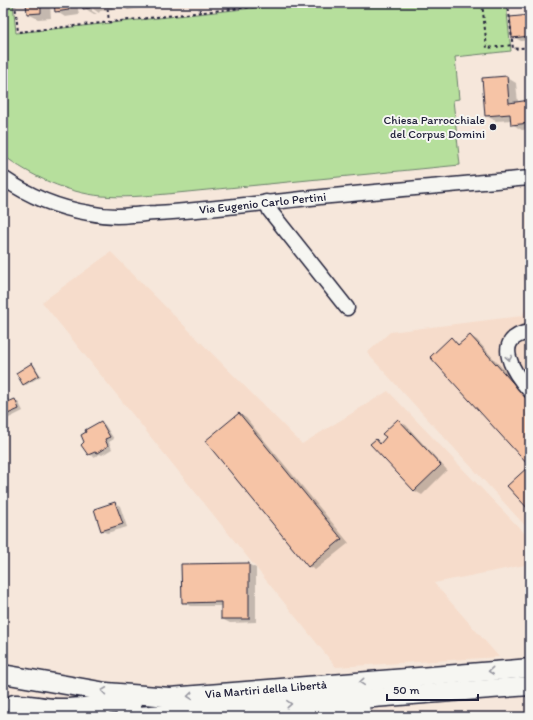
<svg xmlns="http://www.w3.org/2000/svg" width="533" height="720" font-family="Itim,sans-serif">
	<style>
		.built { fill: #f6dccb }
		.green { fill: #b6df9c; stroke: #6c806c }
		.shadow { fill: #0003 }
		.building { fill: #f6c4a6; stroke: #22223b }
		.lines { fill: none; stroke-linecap: round; stroke-linejoin: round }
		.minor-casing { stroke: #22223b; stroke-width: 17 }
		.major-casing { stroke: #22223b; stroke-width: 21 }
		.path { stroke: #22223b; stroke-width: 2; stroke-dasharray: 3 3; stroke-linecap: butt }
		.minor { stroke: #f6f6f2; stroke-width: 14 }
		.major { stroke: #f6f6f2; stroke-width: 18 }
		.oneway { stroke: #9797a0 }
		.poi-dot { fill: #22223b; stroke: #f6f6f2; stroke-width: 1.5 }
		.labels { text-anchor: middle; dominant-baseline: central; stroke-width: 4; stroke-linejoin: round; paint-order: stroke }
		.poi-label { font-size: 12px; fill: #22223b; stroke: #f6f6f2; text-anchor: end }
		.street-label { font-size: 12px; fill: #22223b; stroke: #f6f6f2 }
	</style>
	<rect width="100%" height="100%" fill="#f6e7db"/>
	<filter id="ink" filterUnits="userSpaceOnUse"><feTurbulence type="fractalNoise" baseFrequency=".025" numOctaves="2"/><feDisplacementMap in="SourceGraphic" scale="8" xChannelSelector="R" yChannelSelector="G"/><feConvolveMatrix kernelMatrix="1 2 1 2 8 2 1 2 1" color-interpolation-filters="sRGB"/></filter>
	<g filter="url(#ink)">
		<path class="built" d="M111,252L302,444L388,391L530,539V564L434,583L499,657L336,667L42,302Z
			M530,299V531L367,353L390,332L522,316Z"/>
		<path class="green" d="M3,3H13L16,33L301,3H506L511,51L455,57L459,99L453,100L460,165L167,194C145,196 123,198 102,196C68,193 30,176 3,155Z"/>
		<path class="shadow" d="M22,3H77L79,15L65,17L56,11L55,4L50,5L51,18L38,19L28,14V6Z
			M83,3H112L113,9L100,11L99,13L92,8V11L97,14H94L84,8Z
			M118,3H140L141,8L128,10L118,5Z
			M148,3H168V6L155,7Z
			M530,16V40L521,41L513,37Z
			M506,77L516,83L518,103L530,101V129L522,130L512,124V120L496,121L486,116Z
			M470,336L477,340L530,399V466L451,339L460,345Z
			M32,364L34,365L41,376L26,385L24,384Z
			M3,390L5,391L10,402L15,400L19,403L23,411L3,421Z
			M239,414L246,418L349,543L315,570L308,566Z
			M398,421L406,425L447,470L422,495L415,491L372,444L376,440L381,443Z
			M101,422L105,425L114,439L109,442L112,449L102,455L100,454L94,457L89,454L85,442L88,433Z
			M115,503L120,506L127,527L107,533L102,531L96,510Z
			M248,564L256,568V622L230,623L222,619V606H190L183,602Z"/>
		<path class="building" d="M26,3H41V13L27,14Z
			M54,3H69V10L55,12Z
			M82,3H104V4L90,6V8L83,9Z
			M530,15V36L512,38L510,17Z
			M507,76L509,103L530,100V123L511,125L510,114L485,116L482,78Z
			M470,335L530,402V511L507,486L529,466L430,357L451,337L458,345Z
			M32,363L39,375L23,385L16,373Z
			M3,393L8,402L15,399L19,409L3,416Z
			M239,413L342,539L308,567L205,441Z
			M398,419L441,465L414,491L370,444L376,439L380,444L386,437L382,434Z
			M101,421L110,437L105,439L108,446L97,453L95,452L88,455L81,445L84,442L81,435L86,432L85,430Z
			M115,502L123,524L101,531L94,509Z
			M249,563V619H221V602L182,603L181,564Z"/>
		<g class="lines">
			<defs>
				<g id="minor">
					<path id="s1" d="M3,178C29,196 58,208 89,213C103,216 118,217 132,215C140,215 148,213 156,213C192,211 228,207 264,203C353,193 441,186 530,178"/>
					<path d="M266,202L270,211L347,308"/>
					<path d="M530,332C490,338 514,374 530,391"/>
				</g>
				<g id="major">
					<path id="s2" d="M3,674L106,692L170,697L530,668"/>
					<path d="M14,704C28,703 42,708 57,708C82,708 107,705 132,703"/>
					<path d="M125,717L530,686"/>
					<path d="M288,717L361,711"/>
				</g>
			</defs>
			<use href="#minor" class="minor-casing"/>
			<use href="#major" class="major-casing"/>
			<path class="path" d="M15,3L18,32L287,3
				M107,3L109,22
				M199,3L200,12
				M482,3L487,48L513,45
				M508,3L513,49L530,47"/>
			<use href="#minor" class="minor"/>
			<use href="#major" class="major"/>
		</g>
		<defs><path id="oneway-chevron" d="M-2-3.5L2.5 0L-2 3.5" fill="none" stroke-width="1.6" stroke-linecap="round" stroke-linejoin="round"/></defs>
		<g class="oneway">
			<use href="#oneway-chevron" transform="translate(509 358) rotate(79)"/>
			<use href="#oneway-chevron" transform="translate(491 671) rotate(175)"/>
			<use href="#oneway-chevron" transform="translate(362 682) rotate(175)"/>
			<use href="#oneway-chevron" transform="translate(104 691) rotate(-172)"/>
			<use href="#oneway-chevron" transform="translate(190 696) rotate(175)"/>
			<use href="#oneway-chevron" transform="translate(289 704) rotate(-4)"/>
		</g>
	</g>
	<circle class="poi-dot" cx="493" cy="127" r="4"/>
	<g class="labels">
		<g class="poi-label">
			<text x="485" y="120">Chiesa Parrocchiale<tspan x="485" dy="14">del Corpus Domini</tspan></text>
		</g>
		<g class="street-label">
			<text stroke="none"><textPath href="#s1" startOffset="268">Via Eugenio Carlo Pertini</textPath></text>
			<text stroke="none"><textPath href="#s2" startOffset="265">Via Martiri della Libertà</textPath></text>
		</g>
	</g>
	<rect width="533" height="720" fill="none" stroke="#f6f6f2" stroke-width="16"/>
	<rect x="8" y="8" width="517" height="704" fill="none" stroke="#22223b" stroke-width="1.5" filter="url(#ink)"/>
	<path d="M387 694v6h91v-6" fill="none" stroke="#22223b" stroke-width="2"/>
	<text x="393" y="694" font-size="12" fill="#22223b" stroke="#f6f6f2" stroke-width="3" paint-order="stroke">50 m</text>
</svg>
